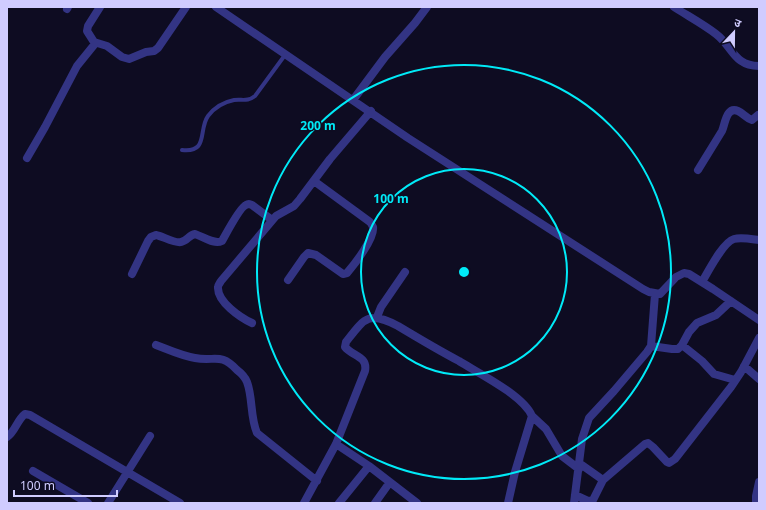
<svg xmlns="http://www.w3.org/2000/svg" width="766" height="510" font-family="'Noto Sans','Noto Sans Devanagari',sans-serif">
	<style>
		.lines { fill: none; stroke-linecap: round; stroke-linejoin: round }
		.service { stroke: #333484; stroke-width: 4 }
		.minor { stroke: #333484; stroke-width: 8 }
		.ring { fill: none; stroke: #00eaf7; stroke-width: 2 }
		.centre { fill: #00eaf7; stroke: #0e0c22; stroke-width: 2 }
		.ring-label { font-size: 12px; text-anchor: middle; font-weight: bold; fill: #00eaf7; stroke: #0e0c22; stroke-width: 3; stroke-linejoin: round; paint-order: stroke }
	</style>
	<rect width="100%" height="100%" fill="#0e0c22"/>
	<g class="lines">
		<path class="service" d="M182,150C209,153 198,130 208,116C214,108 224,102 234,100C243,99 247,102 255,96L285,55"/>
		<path class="minor" d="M216,7L408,138L643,289L649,292L660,294L676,277L684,273L689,274L713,289L759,320
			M674,7C688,16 703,24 716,34C733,47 734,66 759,66
			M67,9L68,7
			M94,42L107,46L122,57L129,59L146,52L154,51L158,48L186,7
			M353,100L385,57L415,23L427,7
			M27,158L45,127L77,66L94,45V42L87,31L88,26L100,7
			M698,170L722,131C725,125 726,106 738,111C743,113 746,118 752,120L758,115
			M132,274L148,241L151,237L156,235C162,236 176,244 181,242C187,241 189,235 195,234C204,237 214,245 222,241C226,234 240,207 246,205C249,203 249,204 252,205L272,220
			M288,280L304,257L308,253L316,255L343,274L347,273C354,265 375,238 373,227C372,225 371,223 370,222L314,181
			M702,282C708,272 723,242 734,239C741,237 751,239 759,240
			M377,317L381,307L405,272
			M252,323C241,318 217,302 218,287C218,285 220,283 221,281L276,216L294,206L300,199L330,159L371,111
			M156,345C169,350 182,356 195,358C215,362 220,352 237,370C241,373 245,377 247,382C253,398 250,417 257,433L317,481
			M682,345L702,361L714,374L735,380
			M651,346L672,349H678L682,345L689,332L697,323L716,315L731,301
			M744,366L759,379
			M532,416L546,429L562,456L579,469
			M7,437C15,432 17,420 25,414L30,415L180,503
			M336,444L369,466L417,503
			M579,463L603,480
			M33,471L88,503
			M575,495L588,501L593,500L603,480L645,444L648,443L653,447L667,462L669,463L675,459L731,387L741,372L759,338
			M108,503L150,436
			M304,503L336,444L365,371C368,356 352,356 345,347L346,342C364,319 368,310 398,326C418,338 438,350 459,361C478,373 523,395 532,416L515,472L508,503
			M339,503L369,466
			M375,503L390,482
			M574,503L582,439L589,418L614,391L647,352L651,346L655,294
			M756,503V496L759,482"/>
	</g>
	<g class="ring">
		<circle cx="464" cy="272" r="103"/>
		<circle cx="464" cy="272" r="207"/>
	</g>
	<circle cx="464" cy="272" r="6" class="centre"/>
	<g class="ring-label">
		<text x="318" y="130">200 m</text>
		<text x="391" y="203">100 m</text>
	</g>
	<rect width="766" height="510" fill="none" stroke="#d0ccff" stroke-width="16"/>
	<g transform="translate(734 32) rotate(22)" stroke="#0e0c22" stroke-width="3" paint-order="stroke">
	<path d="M0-3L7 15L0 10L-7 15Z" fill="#d0ccff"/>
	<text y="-6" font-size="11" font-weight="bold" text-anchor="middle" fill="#d0ccff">उ</text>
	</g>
	<path d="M14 490v6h103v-6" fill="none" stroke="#d0ccff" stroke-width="2"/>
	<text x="20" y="490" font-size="12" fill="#d0ccff" stroke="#0e0c22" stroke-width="3" paint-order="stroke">100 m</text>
</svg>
